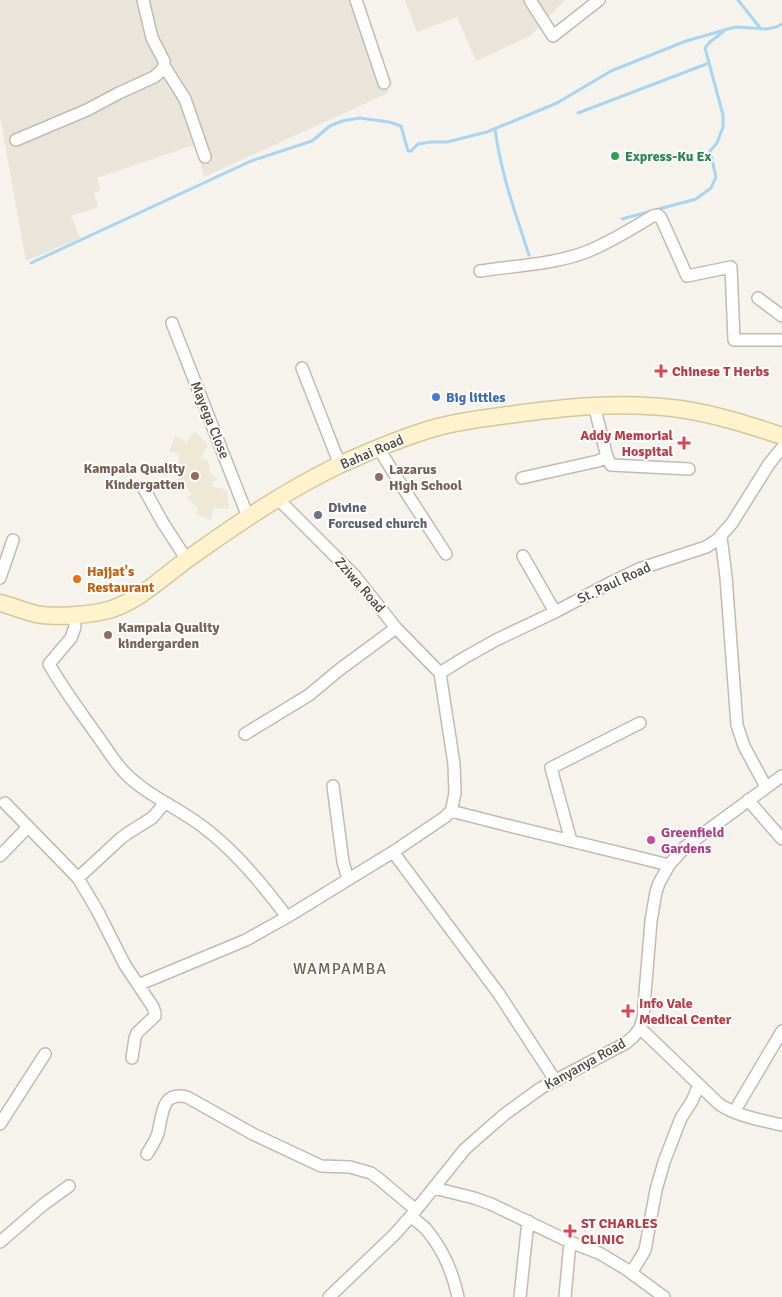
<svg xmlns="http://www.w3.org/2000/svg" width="782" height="1297" font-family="Signika,sans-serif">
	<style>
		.residential { fill: #eae5da }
		.education { fill: #efe8d6 }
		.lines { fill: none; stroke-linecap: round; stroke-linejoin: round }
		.stream { stroke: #a9d4f2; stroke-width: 3 }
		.street-casing { stroke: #c2bbae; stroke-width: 14 }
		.secondary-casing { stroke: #d6c79b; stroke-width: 19 }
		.street { stroke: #fff; stroke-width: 11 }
		.secondary { stroke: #fff3cd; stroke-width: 16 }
		.leisure-dot { fill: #2e9e5b; stroke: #fff; stroke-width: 2 }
		.health-dot { fill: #e0444e; stroke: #fff; stroke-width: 2 }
		.shop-dot { fill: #3f7fe0; stroke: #fff; stroke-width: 2 }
		.education-dot { fill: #8d6e63; stroke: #fff; stroke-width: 2 }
		.worship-dot { fill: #6b7280; stroke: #fff; stroke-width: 2 }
		.food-dot { fill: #e8710a; stroke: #fff; stroke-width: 2 }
		.hotel-dot { fill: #d1479c; stroke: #fff; stroke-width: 2 }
		.labels { text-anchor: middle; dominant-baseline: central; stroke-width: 4; stroke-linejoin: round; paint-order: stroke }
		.leisure-label { font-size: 14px; font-weight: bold; fill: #27864d; stroke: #fff; text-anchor: start }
		.health-label { font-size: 14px; font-weight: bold; fill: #be3a42; stroke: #fff; text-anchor: start }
		.shop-label { font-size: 14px; font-weight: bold; fill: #366cbe; stroke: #fff; text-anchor: start }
		.street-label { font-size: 14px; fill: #4b4439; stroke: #fff }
		.education-label { font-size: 14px; font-weight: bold; fill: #785e54; stroke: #fff; text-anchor: start }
		.worship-label { font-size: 14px; font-weight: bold; fill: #5b616d; stroke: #fff; text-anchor: start }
		.food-label { font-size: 14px; font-weight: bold; fill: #c56008; stroke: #fff; text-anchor: start }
		.hotel-label { font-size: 14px; font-weight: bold; fill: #b23c85; stroke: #fff; text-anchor: start }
		.quarter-label { font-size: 16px; letter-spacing: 1px; fill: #6e6250; stroke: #fff }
	</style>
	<rect width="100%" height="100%" fill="#f6f3ec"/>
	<path class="residential" d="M0,0H361L388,93L204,177L196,144L97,178L100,190L94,193L98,207L71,216L80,238L26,261L0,117Z
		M405,0H565L530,36L476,61L457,17L417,32Z"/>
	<path class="education" d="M195,431L208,445L200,458L208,461L210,472L216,479L211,486L227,490L229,509L214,508L211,520L196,514L198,508L187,498L191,494L185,485L181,487L174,468L178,466L179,455L169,451L175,436L187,442Z"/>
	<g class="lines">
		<path class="stream" d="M738,0L761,29
			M578,113L709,63
			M495,129C501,174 515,212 529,255
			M622,219L696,199L711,188L716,177L710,151L717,143L723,127V115L705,48L710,42L724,31
			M31,263L251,161L312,141L330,126L342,121L360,118L389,122L401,126L408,151H411L418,144L431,142H447L487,132L557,103L611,71L686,41L728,29L736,27L766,29L776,27L782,24"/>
		<defs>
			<path id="street" d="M143,0L152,38L164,61V66L185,99L205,157
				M356,0L384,83
				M530,0L553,36L599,0
				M16,140L87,110L119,93L154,77L160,72L164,66
				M480,271C513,266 555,264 586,252C609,243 631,229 653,216L658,215L661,218L687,276L731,267L734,340H782
				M758,298L782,316
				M172,323L248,517
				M302,368L340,465
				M379,449L400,483L446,554
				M607,457L611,465L689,469
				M522,478L598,461L607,457L594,405
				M143,487L163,523L187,560
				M277,498L355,576L396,628L440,673
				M721,537L726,577L737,725L744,746L766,787
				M523,556L555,612
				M0,578L13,540
				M74,615L75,627L71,638L49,664C63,689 80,711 96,734C106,747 114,762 126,774C149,797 181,809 207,830C238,854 264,886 287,917
				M440,673L464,658L496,640L555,612L612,582L639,569L706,547L717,540L732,523L769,464L782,448
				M245,734L309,695L339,670L396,628
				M333,786L343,862L348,879
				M748,800L782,839
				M5,803L78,878L97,910L125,965L153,1007L155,1013V1016L137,1033L135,1038L132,1058
				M451,811L502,824L669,865
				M571,841L551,768L640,723
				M393,852L499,994L555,1080
				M0,856L28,827
				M78,878L120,839L128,833L152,818L165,803
				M138,985L246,940L287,917L393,852L445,817L451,811L453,803L455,793L454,764L440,673
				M640,1028L719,1104C736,1116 761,1120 782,1125
				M734,1112L782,1031
				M0,1124L45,1054
				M147,1154C151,1147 156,1140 158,1133C163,1114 161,1091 187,1097L253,1134L321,1166L350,1167L371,1173L379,1179L416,1210
				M434,1188L474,1198L491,1204L570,1242L599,1253L626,1269L664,1297
				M411,1216C416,1221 422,1225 426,1229C442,1248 453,1273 458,1297
				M0,1242L44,1204L69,1186
				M631,1273L641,1257L645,1250L656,1190L664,1162L681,1118L692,1101L699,1085
				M329,1297L394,1235L411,1216L465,1149L482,1134L505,1114L541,1088L626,1043L634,1036L640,1028L643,1018L651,921L656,892L659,883L669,865L685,847L782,776
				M520,1297L528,1221
				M565,1297L570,1242"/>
			<path id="secondary" d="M0,603C12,606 24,611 36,614C56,618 92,615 112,609C141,599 164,576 189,558C237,524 285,491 339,465C370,451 405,436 438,427C460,421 485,418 508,415C565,407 623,401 680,409C715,414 749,425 782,436"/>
		</defs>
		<use href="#street" class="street-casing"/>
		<use href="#secondary" class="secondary-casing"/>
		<use href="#street" class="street"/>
		<use href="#secondary" class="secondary"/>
	</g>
	<circle class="leisure-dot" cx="615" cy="156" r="5"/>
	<g class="health-dot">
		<path d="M658.5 363.5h5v5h5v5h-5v5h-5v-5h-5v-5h5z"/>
		<path d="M681.5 435.5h5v5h5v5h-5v5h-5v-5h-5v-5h5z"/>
		<path d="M625.5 1003.5h5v5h5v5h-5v5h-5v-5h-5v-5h5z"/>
		<path d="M567.5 1223.5h5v5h5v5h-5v5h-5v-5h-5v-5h5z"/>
	</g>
	<circle class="shop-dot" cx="436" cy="397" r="5"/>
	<g class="education-dot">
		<circle cx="195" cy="476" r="5"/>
		<circle cx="379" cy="477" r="5"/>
		<circle cx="108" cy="635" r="5"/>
	</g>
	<circle class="worship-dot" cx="318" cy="515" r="5"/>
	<circle class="food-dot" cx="77" cy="579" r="5"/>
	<circle class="hotel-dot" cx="651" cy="840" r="5"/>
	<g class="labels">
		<g class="leisure-label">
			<text x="625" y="156">Express-Ku Ex</text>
		</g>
		<g class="health-label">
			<text x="672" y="371">Chinese T Herbs</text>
			<text x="673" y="435" text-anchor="end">Addy Memorial<tspan x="673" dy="16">Hospital</tspan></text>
			<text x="639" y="1003">Info Vale<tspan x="639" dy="16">Medical Center</tspan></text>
			<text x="581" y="1223">ST CHARLES<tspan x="581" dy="16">CLINIC</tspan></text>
		</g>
		<g class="shop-label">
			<text x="446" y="397">Big littles</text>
		</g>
		<g class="street-label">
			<text transform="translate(210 420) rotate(68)">Mayega Close</text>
			<text transform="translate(372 452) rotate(-23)">Bahai Road</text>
			<text transform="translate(614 583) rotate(-25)">St. Paul Road</text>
			<text transform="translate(360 585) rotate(49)">Zziwa Road</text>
			<text transform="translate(585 1064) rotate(-29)">Kanyanya Road</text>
		</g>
		<g class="education-label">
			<text x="185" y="468" text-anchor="end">Kampala Quality<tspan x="185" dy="16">Kindergatten</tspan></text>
			<text x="389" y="469">Lazarus<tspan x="389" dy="16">High School</tspan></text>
			<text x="118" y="627">Kampala Quality<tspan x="118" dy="16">kindergarden</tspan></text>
		</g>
		<g class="worship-label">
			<text x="328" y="507">Divine<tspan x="328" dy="16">Forcused church</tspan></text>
		</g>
		<g class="food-label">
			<text x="87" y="571">Hajjat's<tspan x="87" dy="16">Restaurant</tspan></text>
		</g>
		<g class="hotel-label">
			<text x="661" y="832">Greenfield<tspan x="661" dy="16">Gardens</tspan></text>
		</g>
		<g class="quarter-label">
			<text x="340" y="969">WAMPAMBA</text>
		</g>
	</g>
</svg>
